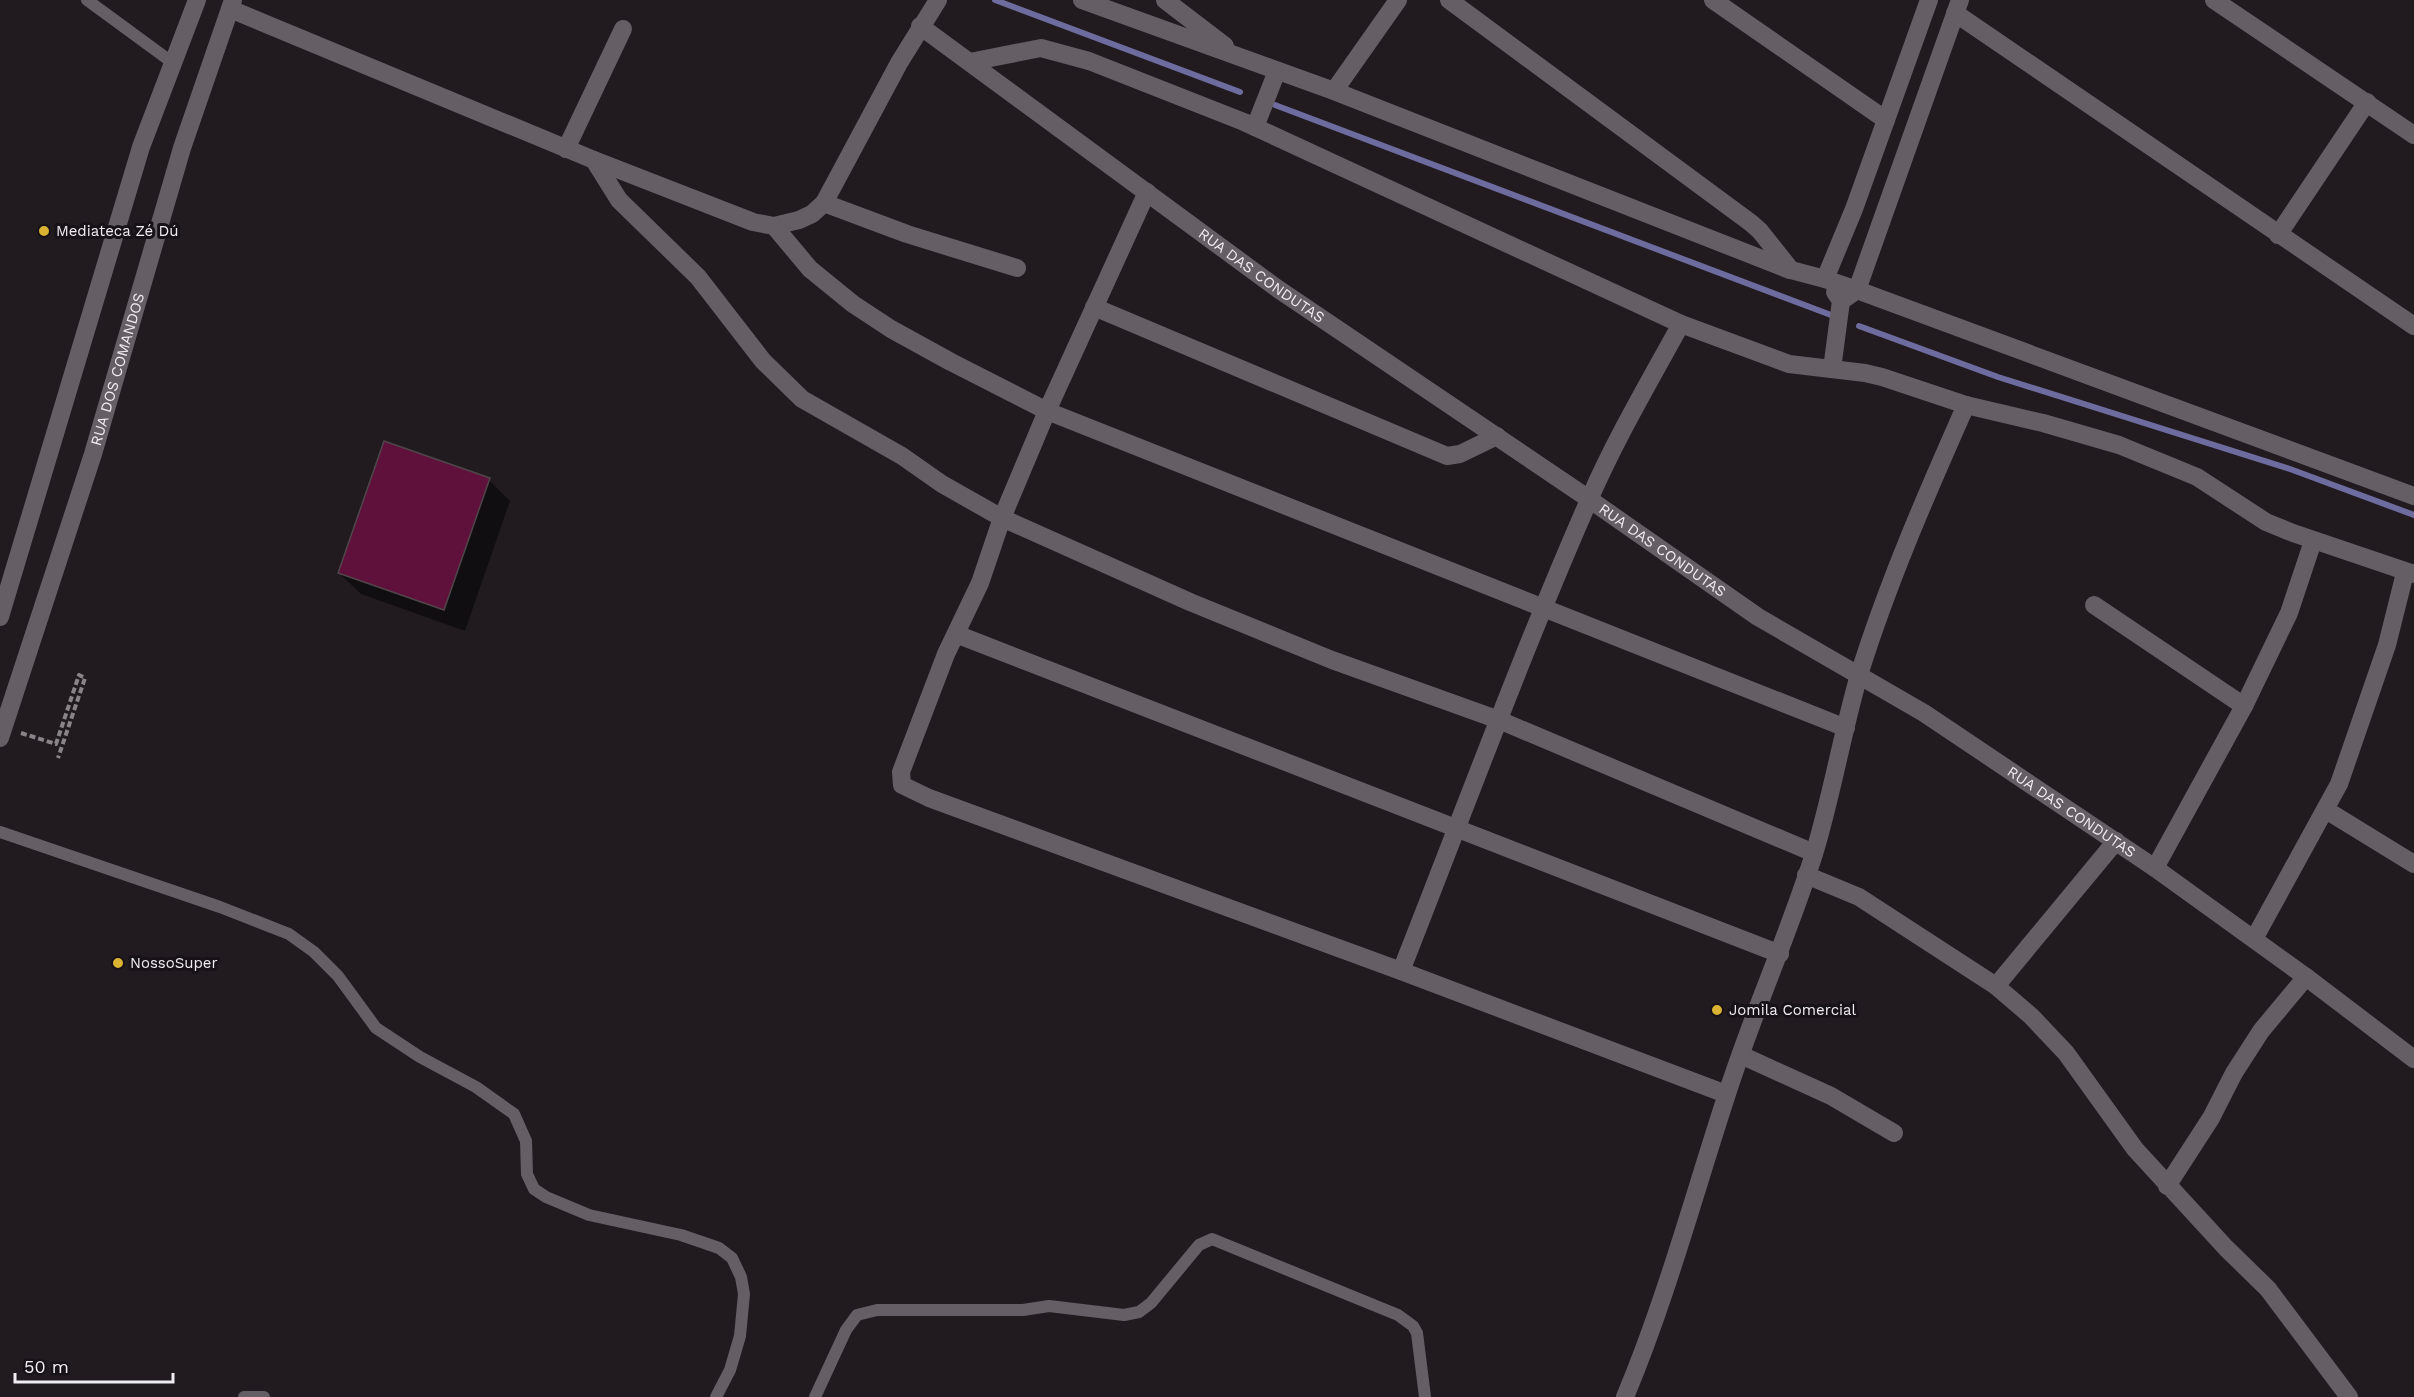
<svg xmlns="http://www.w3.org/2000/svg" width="2414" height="1397" font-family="'Work Sans',sans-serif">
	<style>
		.shadow { fill: #0007 }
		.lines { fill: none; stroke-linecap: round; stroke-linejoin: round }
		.stream { stroke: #6e6c9e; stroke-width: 6 }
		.building { fill: #60113b; stroke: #4f464a; stroke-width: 1.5 }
		.path { stroke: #898488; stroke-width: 4; stroke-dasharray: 6 3; stroke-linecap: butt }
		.lane { stroke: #665e65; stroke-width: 12 }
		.street { stroke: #665e65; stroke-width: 18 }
		.secondary { stroke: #665e65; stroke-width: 18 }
		.poi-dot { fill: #dab333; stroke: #171217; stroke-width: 2 }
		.labels { text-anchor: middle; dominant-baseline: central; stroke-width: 6; stroke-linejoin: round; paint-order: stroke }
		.poi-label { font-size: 15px; fill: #f0ecef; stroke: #171217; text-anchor: start }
		.street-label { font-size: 15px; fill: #f0ecef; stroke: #171217 }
	</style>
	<rect width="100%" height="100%" fill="#211b20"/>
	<path class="shadow" d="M489,480L510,501L465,631L361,594L339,573Z"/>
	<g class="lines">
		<path class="stream" d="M995,0L1240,92
			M1275,105L1831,315
			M1859,326L1998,377L2290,469L2414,515"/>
	</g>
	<path class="building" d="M384,441L490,478L444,610L338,573Z"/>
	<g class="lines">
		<path class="path" d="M21,733L56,744L79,675L85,678L58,758"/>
		<path class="lane" d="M87,0L173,63
			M0,832L220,907L289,934L314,952L338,976L376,1028L420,1057L476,1087L514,1114L526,1141L527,1174L534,1189L546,1197L589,1215L681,1235L719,1248L732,1258L741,1277L744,1294L740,1336L730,1370L716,1397
			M244,1397H264
			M815,1397L846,1330L857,1315L877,1310H1023L1049,1306L1124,1315L1139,1312L1151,1303L1199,1245L1212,1239L1398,1315L1413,1326L1417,1333L1425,1397"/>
		<g class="street">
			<path d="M1082,0L1334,91L1790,270"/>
			<path d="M1165,0L1225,46"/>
			<path d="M1449,0L1751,223L1760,231L1791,270L1825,279L1857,290L2414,496"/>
			<path d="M1713,0L1886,120"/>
			<path d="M2214,0L2414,135"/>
			<path d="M230,9L594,160L753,222L774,226L799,220L812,214L824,203L899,63L938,0"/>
			<path d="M1955,13L2414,326"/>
			<path id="s1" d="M920,26L1278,289L1589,499L1758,617L1924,713L2155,868L2306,977L2414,1059"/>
			<path d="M970,62L1041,48L1089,61L1244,122L1681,324L1789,364L1865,373L1882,377L1966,405L2043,423L2119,445L2197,477L2266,522L2293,533L2414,574"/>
			<path d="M1334,91L1398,0"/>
			<path d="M1255,127L1277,71"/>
			<path d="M566,149L623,29"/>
			<path d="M594,160L619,200L698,277L763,361L802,399L902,456L942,484L1002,518L1190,602L1332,660L1499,720L1814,853"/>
			<path d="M1147,192L1047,411L1002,518L980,583L946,654L901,772L902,785L929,798L1401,971L1726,1094"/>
			<path d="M824,203L907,234L1017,268"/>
			<path d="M774,226L810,269L853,304L891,329L951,362L1047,411L1846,728"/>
			<path d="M2278,235L2367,102"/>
			<path d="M1825,279L1854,209L1929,0"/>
			<path d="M1841,301L1857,290L1960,0"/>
			<path d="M1094,307L1447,456L1460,454L1497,436"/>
			<path d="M1832,369L1841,301L1835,292"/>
			<path d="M2094,605L2244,706"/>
			<path d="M956,634L1780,954"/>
			<path d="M2326,810L2414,864"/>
			<path d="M2155,868L2244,706L2289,613L2313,541"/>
			<path d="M1806,875L1859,897L1996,986L2031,1016L2066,1053L2135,1149L2226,1248L2268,1289L2349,1397"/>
			<path d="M2254,939L2339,784L2387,645L2405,573"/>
			<path d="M1401,971C1463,814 1521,655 1589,500C1615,440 1649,382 1681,324"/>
			<path d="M1996,986L2116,841"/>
			<path d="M1741,1055L1831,1096L1894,1133"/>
			<path d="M2167,1186L2211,1118L2234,1073L2261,1031L2306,977"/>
			<path d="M1625,1397C1666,1299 1693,1198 1726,1097C1752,1015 1788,936 1814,854C1832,795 1842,734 1859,675C1888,582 1927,493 1966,405"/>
		</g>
		<g class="secondary">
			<path d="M0,617L141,147L197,0"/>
			<path id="s2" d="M0,738L93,454L182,148L233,0"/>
		</g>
	</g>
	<g class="poi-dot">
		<circle cx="44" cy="231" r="6"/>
		<circle cx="118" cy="963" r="6"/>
		<circle cx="1717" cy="1010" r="6"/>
	</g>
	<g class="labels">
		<g class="poi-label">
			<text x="56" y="231">Mediateca Zé Dú</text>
			<text x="130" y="963">NossoSuper</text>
			<text x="1729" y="1010">Jomila Comercial</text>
		</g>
		<g class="street-label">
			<text stroke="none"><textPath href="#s1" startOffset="423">RUA DAS CONDUTAS</textPath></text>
			<text stroke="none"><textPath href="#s2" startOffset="387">RUA DOS COMANDOS</textPath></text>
			<text stroke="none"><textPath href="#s1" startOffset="909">RUA DAS CONDUTAS</textPath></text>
			<text stroke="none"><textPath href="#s1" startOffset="1395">RUA DAS CONDUTAS</textPath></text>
		</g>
	</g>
	<path d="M15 1373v9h158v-9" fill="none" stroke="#f0ecef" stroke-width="3"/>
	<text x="24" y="1373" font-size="18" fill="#f0ecef" stroke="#171217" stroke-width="4.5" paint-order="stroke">50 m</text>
</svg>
